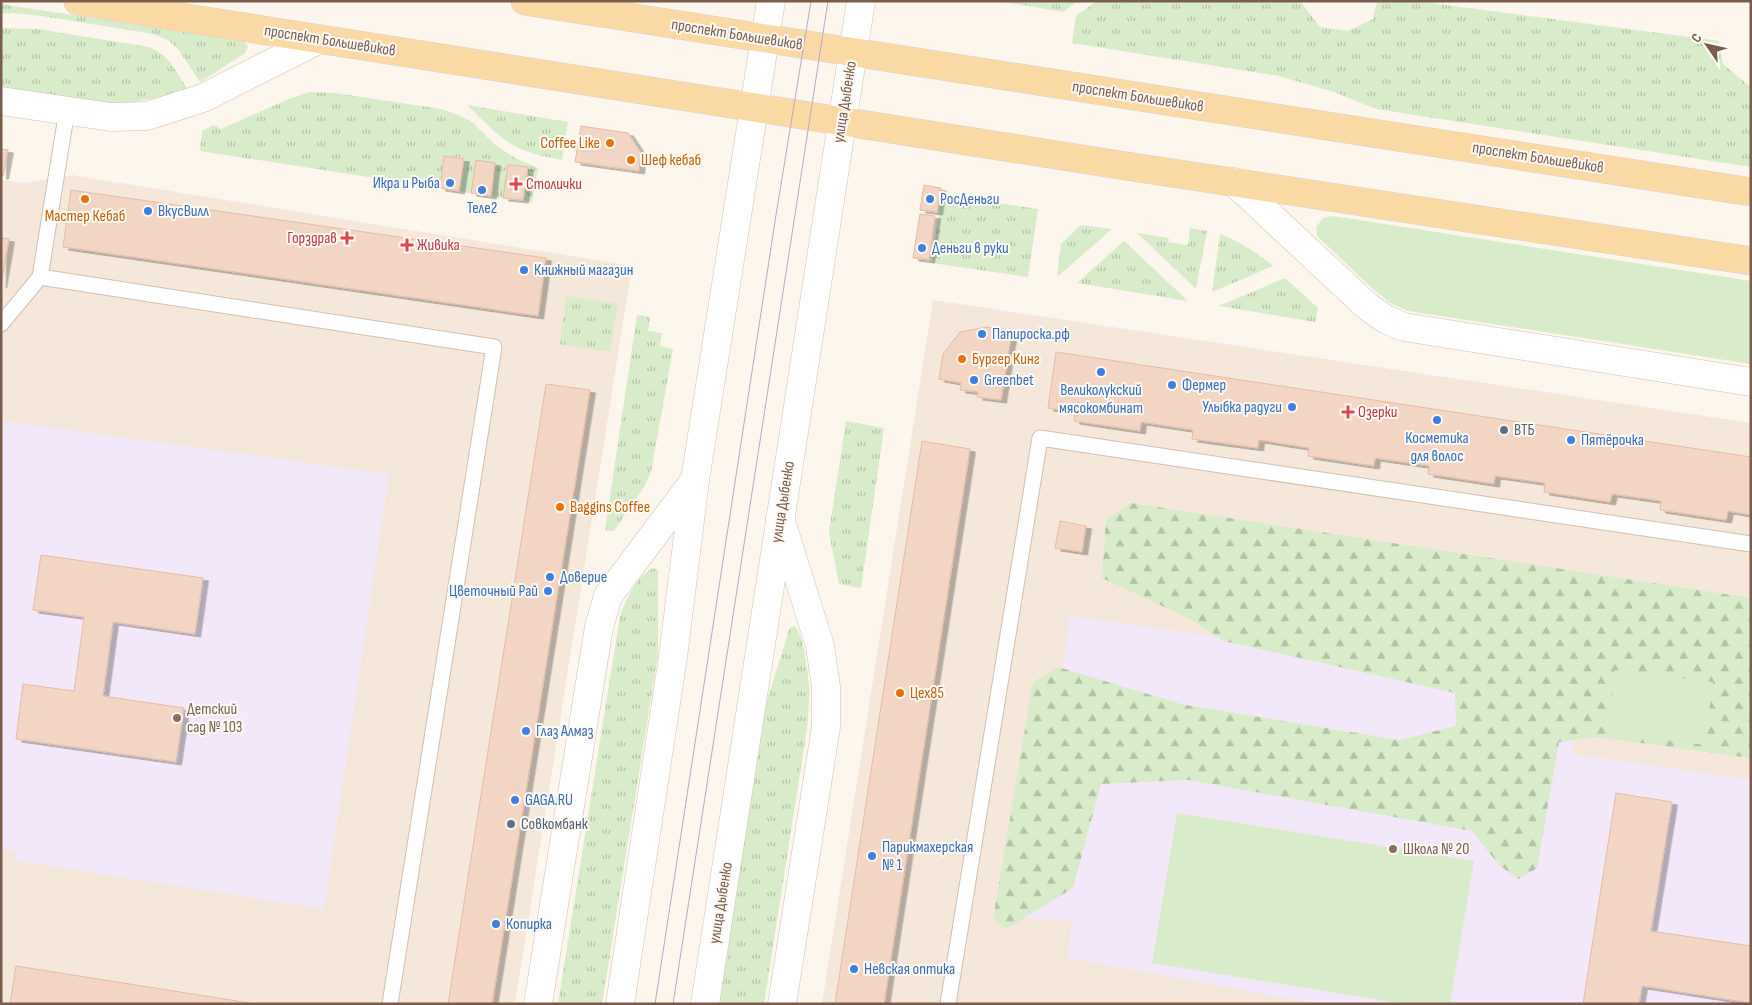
<svg xmlns="http://www.w3.org/2000/svg" width="1752" height="1005" font-family="'Sofia Sans Condensed',sans-serif">
	<style>
		.residential { fill: #f5e8da }
		.education { fill: #f3e8fa }
		.grass { fill: url(#grass-tufts) }
		.forest { fill: url(#forest-firs) }
		.park { fill: #d8ecc9 }
		.building { fill: #f3d5c3; stroke: #e6bba3; filter: url(#shadow) }
		.lines { fill: none; stroke-linecap: round; stroke-linejoin: round }
		.lane-casing { stroke: #d1beb0; stroke-width: 17 }
		.street-casing { stroke: #d1beb0; stroke-width: 29 }
		.secondary-casing { stroke: #d6c0b0; stroke-width: 29 }
		.primary-casing { stroke: #dad1cd; stroke-width: 29 }
		.lane { stroke: #fff; stroke-width: 15 }
		.street { stroke: #fff; stroke-width: 28 }
		.secondary { stroke: #fff; stroke-width: 28 }
		.primary { stroke: #fbd9a5; stroke-width: 28 }
		.tram { stroke: #b9a8c9; stroke-width: 1 }
		.food-dot { fill: #e8710a; stroke: #fffaf3; stroke-width: 2 }
		.shop-dot { fill: #3f7fe0; stroke: #fffaf3; stroke-width: 2 }
		.health-dot { fill: #e0444e; stroke: #fffaf3; stroke-width: 2 }
		.service-dot { fill: #5c6f8a; stroke: #fffaf3; stroke-width: 2 }
		.education-dot { fill: #8d6e63; stroke: #fffaf3; stroke-width: 2 }
		.labels { text-anchor: middle; dominant-baseline: central; stroke-width: 4; stroke-linejoin: round; paint-order: stroke }
		.street-label { font-size: 16px; fill: #7a5c4d; stroke: #fffaf3 }
		.food-label { font-size: 16px; fill: #c56008; stroke: #fffaf3; text-anchor: start }
		.shop-label { font-size: 16px; fill: #366cbe; stroke: #fffaf3; text-anchor: start }
		.health-label { font-size: 16px; fill: #be3a42; stroke: #fffaf3; text-anchor: start }
		.service-label { font-size: 16px; fill: #4e5e75; stroke: #fffaf3; text-anchor: start }
		.education-label { font-size: 16px; fill: #785e54; stroke: #fffaf3; text-anchor: start }
	</style>
	<defs>
		<pattern id="grass-tufts" width="24" height="20" patternUnits="userSpaceOnUse" patternTransform="scale(1.25)"><rect width="24" height="20" fill="#d8ecc9"/><path d="M3 7l-1-3M5 7V3M7 7l1-3M15 17l-1-3M17 17v-4M19 17l1-3" fill="none" stroke="#b4c2a5"/></pattern>
		<pattern id="forest-firs" width="22" height="20" patternUnits="userSpaceOnUse" patternTransform="scale(1.25)"><rect width="22" height="20" fill="#d8ecc9"/><path d="M5 1l3.5 6h-7zM16 11l3.5 6h-7z" fill="#b4c2a5"/></pattern>
		<filter id="shadow"><feDropShadow dx="5.5" dy="3" stdDeviation="0" flood-color="#0004"/></filter>
	</defs>
	<rect width="100%" height="100%" fill="#fdf6ec"/>
	<path class="residential" d="M72,175L632,266L515,1004H1V180L24,183Z
		M933,300L1751,423V1004H822Z"/>
	<path class="education" d="M1,421L389,474L324,909L13,860L15,851L1,849Z
		M1070,616L1402,663L1579,690L1573,754L1751,780V1004H1319L1068,958L1072,921L1026,918Z"/>
	<path class="grass" d="M998,1H1078L1063,12Z
		M1097,1H1300L1320,27L1348,31L1373,19L1377,1H1416L1719,41L1723,64L1748,85H1751V167L1376,109L1334,92L1279,76L1072,43L1076,16Z
		M1,4L244,41L248,46L245,53L200,82L178,49L168,40L153,34L42,16L13,13L1,14Z
		M1,28L38,29L149,47C170,56 175,70 187,88L166,96L135,102L109,104L1,87Z
		M310,92L335,93L441,109L459,115L473,123L494,144L515,158L538,168L532,202L523,200L528,167L509,165L503,198L491,196L495,163L476,160L471,193L459,191L463,158L444,156L440,188L200,151L202,131L214,125L221,129L291,98Z
		M467,105L568,122L562,160C548,157 534,155 521,149C500,140 483,120 467,105Z
		M941,195L1038,209L1028,277L932,263Z
		M1081,225L1112,229L1057,277L1061,244Z
		M1190,228L1207,231L1196,289L1137,233L1169,238L1168,242L1188,245Z
		M1220,234C1240,242 1256,252 1273,266L1212,292Z
		M1124,241L1188,301L1077,283Z
		M1285,278L1318,308L1315,322L1219,306Z
		M567,296L618,304L610,352L559,344Z
		M637,315L650,317L648,331L662,333L660,346L673,349L651,472L644,487L614,531L605,530Z
		M846,421L884,428L861,588L839,584L829,532Z
		M653,568L658,570V654L602,1004H558L620,616C626,599 636,577 653,568Z
		M795,626C804,636 808,672 809,687C810,698 808,711 808,722L764,1004H719L765,707L789,630L791,627Z"/>
	<path class="forest" d="M1131,503L1751,598V758L1597,737L1559,742L1537,868L1519,879L1500,866L1472,831L1188,780L1101,784L1073,888L1006,929L993,919L1033,682L1058,667L1181,704L1399,740L1456,726L1455,693L1224,641L1190,619L1102,578L1106,519Z"/>
	<path class="park" d="M1333,216L1751,281V364L1409,311L1392,304L1375,291L1317,236L1316,227L1323,218Z
		M1615,670L1713,682L1705,745L1608,733Z
		M1177,813L1474,861L1450,1004H1405L1152,963Z"/>
	<path class="building" d="M581,126L628,133L641,153L639,171L575,162Z
		M1,149L8,150L3,176H1Z
		M444,156L464,159L459,191L440,188Z
		M476,160L495,163L491,196L471,193Z
		M508,165L528,167L523,200L503,198Z
		M924,185L941,188L937,212L920,210Z
		M71,190L546,258L538,316L63,247Z
		M920,214L935,216L929,260L913,258Z
		M1,238L9,239L1,285Z
		M988,327L1012,331L1001,400L977,397L978,392L960,390L961,383L939,379L943,354L960,332Z
		M1056,352L1751,457V515L1728,511L1726,520L1660,510L1661,501L1612,494L1610,502L1544,492L1545,483L1495,476L1494,484L1428,474L1429,466L1375,458L1374,466L1308,456L1309,448L1259,440L1258,448L1192,439L1193,430L1141,422L1140,431L1074,421L1075,412L1048,408Z
		M546,384L590,390L498,967L492,1004H448Z
		M922,441L970,449L884,1004H835Z
		M1060,521L1086,526L1082,552L1055,548Z
		M41,555L203,578L195,634L113,622L103,696L184,708L176,762L16,739L23,684L74,691L84,617L33,610Z
		M1616,793L1672,802L1651,931L1751,946V1003L1642,986L1639,1004H1583Z
		M16,966L256,1004H10Z"/>
	<g class="lines">
		<defs>
			<path id="lane" d="M40,277L494,347L390,1004
				M1,324L40,277L67,110
				M948,1004L1040,438L1751,544"/>
			<path id="street" d="M1,101L111,117L147,116L203,98L320,39
				M1234,182L1367,306L1385,319L1404,327L1751,382
				M780,518L820,646L826,687V727L782,1004
				M538,1004L599,627L608,596L695,480"/>
			<path id="secondary" d="M620,1004L673,657L695,480L771,1
				M705,1004L861,1"/>
			<path id="primary" d="M78,1L1126,166L1751,261
				M525,1L1751,192"/>
		</defs>
		<use href="#lane" class="lane-casing"/>
		<use href="#street" class="street-casing"/>
		<use href="#secondary" class="secondary-casing"/>
		<use href="#primary" class="primary-casing"/>
		<use href="#lane" class="lane"/>
		<use href="#street" class="street"/>
		<use href="#secondary" class="secondary"/>
		<use href="#primary" class="primary"/>
		<path class="tram" d="M655,1004L776,215L811,1
			M673,1004L828,1"/>
	</g>
	<g class="food-dot">
		<circle cx="610" cy="143" r="5"/>
		<circle cx="631" cy="160" r="5"/>
		<circle cx="85" cy="199" r="5"/>
		<circle cx="962" cy="359" r="5"/>
		<circle cx="560" cy="507" r="5"/>
		<circle cx="900" cy="693" r="5"/>
	</g>
	<g class="shop-dot">
		<circle cx="450" cy="183" r="5"/>
		<circle cx="482" cy="190" r="5"/>
		<circle cx="930" cy="199" r="5"/>
		<circle cx="148" cy="211" r="5"/>
		<circle cx="922" cy="248" r="5"/>
		<circle cx="524" cy="270" r="5"/>
		<circle cx="982" cy="334" r="5"/>
		<circle cx="1101" cy="372" r="5"/>
		<circle cx="974" cy="380" r="5"/>
		<circle cx="1172" cy="385" r="5"/>
		<circle cx="1292" cy="407" r="5"/>
		<circle cx="1437" cy="420" r="5"/>
		<circle cx="1571" cy="440" r="5"/>
		<circle cx="550" cy="577" r="5"/>
		<circle cx="548" cy="591" r="5"/>
		<circle cx="526" cy="731" r="5"/>
		<circle cx="515" cy="800" r="5"/>
		<circle cx="872" cy="856" r="5"/>
		<circle cx="496" cy="924" r="5"/>
		<circle cx="854" cy="969" r="5"/>
	</g>
	<g class="health-dot">
		<path d="M513.5 176.5h5v5h5v5h-5v5h-5v-5h-5v-5h5z"/>
		<path d="M344.5 230.5h5v5h5v5h-5v5h-5v-5h-5v-5h5z"/>
		<path d="M404.5 237.5h5v5h5v5h-5v5h-5v-5h-5v-5h5z"/>
		<path d="M1345.5 404.5h5v5h5v5h-5v5h-5v-5h-5v-5h5z"/>
	</g>
	<g class="service-dot">
		<circle cx="1504" cy="430" r="5"/>
		<circle cx="511" cy="824" r="5"/>
	</g>
	<g class="education-dot">
		<circle cx="177" cy="718" r="5"/>
		<circle cx="1393" cy="849" r="5"/>
	</g>
	<g class="labels">
		<g class="street-label">
			<text transform="translate(737 35) rotate(9)">проспект Большевиков</text>
			<text transform="translate(330 41) rotate(9)">проспект Большевиков</text>
			<text transform="translate(1138 97) rotate(9)">проспект Большевиков</text>
			<text transform="translate(845 102) rotate(-81)">улица Дыбенко</text>
			<text transform="translate(1538 158) rotate(9)">проспект Большевиков</text>
			<text transform="translate(783 502) rotate(-81)">улица Дыбенко</text>
			<text transform="translate(721 903) rotate(-81)">улица Дыбенко</text>
		</g>
		<g class="food-label">
			<text x="600" y="143" text-anchor="end">Coffee Like</text>
			<text x="641" y="160">Шеф кебаб</text>
			<text x="85" y="216" text-anchor="middle">Мастер Кебаб</text>
			<text x="972" y="359">Бургер Кинг</text>
			<text x="570" y="507">Baggins Coffee</text>
			<text x="910" y="693">Цех85</text>
		</g>
		<g class="shop-label">
			<text x="440" y="183" text-anchor="end">Икра и Рыба</text>
			<text x="940" y="199">РосДеньги</text>
			<text x="482" y="208" text-anchor="middle">Теле2</text>
			<text x="158" y="211">ВкусВилл</text>
			<text x="932" y="248">Деньги в руки</text>
			<text x="534" y="270">Книжный магазин</text>
			<text x="992" y="334">Папироска.рф</text>
			<text x="984" y="380">Greenbet</text>
			<text x="1182" y="385">Фермер</text>
			<text x="1101" y="390" text-anchor="middle">Великолукский<tspan x="1101" dy="18">мясокомбинат</tspan></text>
			<text x="1282" y="407" text-anchor="end">Улыбка радуги</text>
			<text x="1437" y="438" text-anchor="middle">Косметика<tspan x="1437" dy="18">для волос</tspan></text>
			<text x="1581" y="440">Пятёрочка</text>
			<text x="560" y="577">Доверие</text>
			<text x="538" y="591" text-anchor="end">Цветочный Рай</text>
			<text x="536" y="731">Глаз Алмаз</text>
			<text x="525" y="800">GAGA.RU</text>
			<text x="882" y="847">Парикмахерская<tspan x="882" dy="18">№ 1</tspan></text>
			<text x="506" y="924">Копирка</text>
			<text x="864" y="969">Невская оптика</text>
		</g>
		<g class="health-label">
			<text x="526" y="184">Столички</text>
			<text x="337" y="238" text-anchor="end">Горздрав</text>
			<text x="417" y="245">Живика</text>
			<text x="1358" y="412">Озерки</text>
		</g>
		<g class="service-label">
			<text x="1514" y="430">ВТБ</text>
			<text x="521" y="824">Совкомбанк</text>
		</g>
		<g class="education-label">
			<text x="187" y="709">Детский<tspan x="187" dy="18">сад № 103</tspan></text>
			<text x="1403" y="849">Школа № 20</text>
		</g>
	</g>
	<rect width="1752" height="1005" fill="none" stroke="#7a5c4d" stroke-width="5"/>
	<g transform="translate(1707 45) rotate(304)" stroke="#fffaf3" stroke-width="4" paint-order="stroke">
	<path d="M0-4L9 19L0 12L-9 19Z" fill="#7a5c4d"/>
	<text y="-8" font-size="14" font-weight="bold" text-anchor="middle" fill="#7a5c4d">С</text>
	</g>
</svg>
